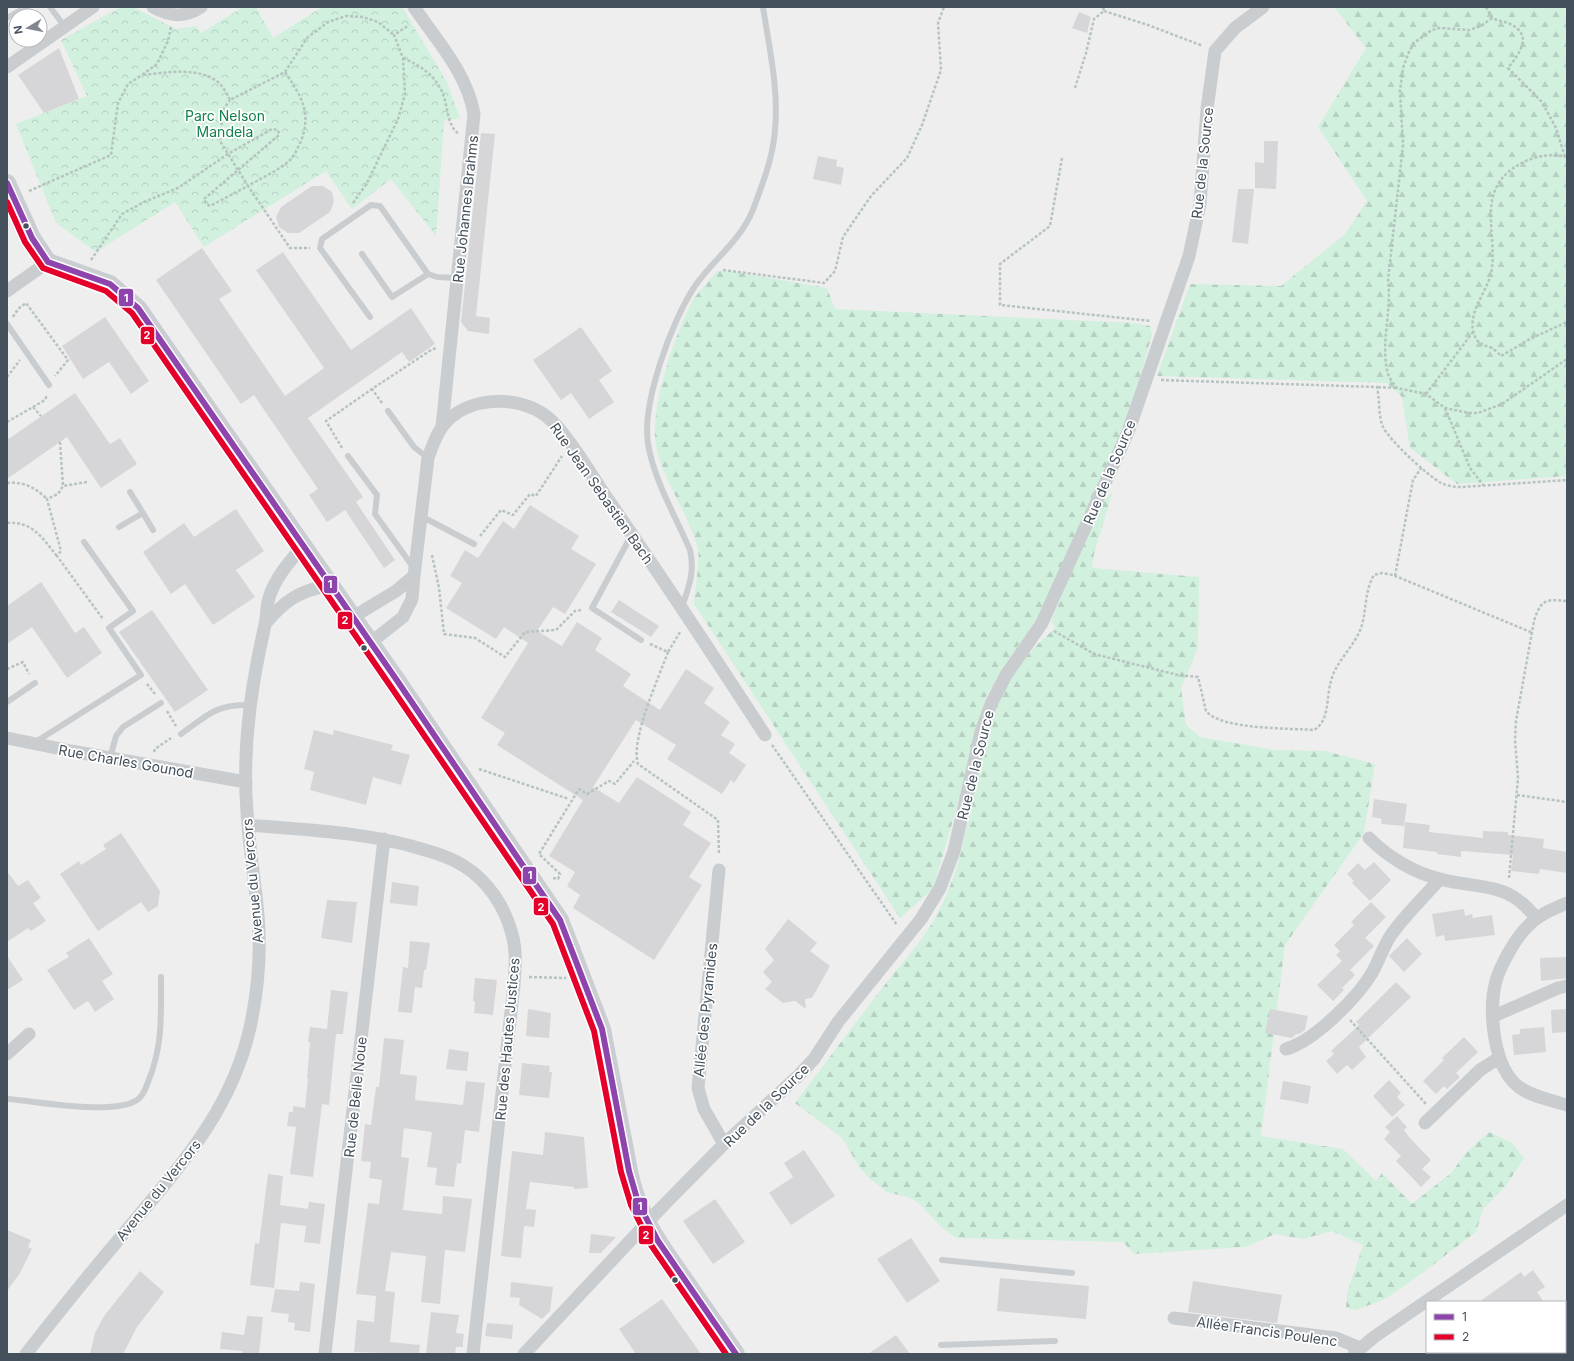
<svg xmlns="http://www.w3.org/2000/svg" width="1574" height="1361" font-family="Inter,sans-serif">
	<style>
		.forest { fill: url(#forest-firs) }
		.park { fill: url(#park-crowns) }
		.building { fill: #d6d6d9 }
		.lines { fill: none; stroke-linecap: round; stroke-linejoin: round }
		.path { stroke: #b6c4c0; stroke-width: 2.5; stroke-dasharray: 3 2; stroke-linecap: butt }
		.lane { stroke: #cacdd0; stroke-width: 6 }
		.street { stroke: #cacdd0; stroke-width: 13 }
		.secondary { stroke: #caced2; stroke-width: 18 }
		.bus-1-casing { stroke: #fff; stroke-width: 9 }
		.bus-2-casing { stroke: #fff; stroke-width: 9 }
		.bus-1 { stroke: #8e44ad; stroke-width: 6 }
		.bus-2 { stroke: #e4002b; stroke-width: 6 }
		.bus-dot { fill: #44505c; stroke: #fff; stroke-width: 1.5 }
		.labels { text-anchor: middle; dominant-baseline: central; stroke-width: 3.5; stroke-linejoin: round; paint-order: stroke }
		.park-label { font-size: 14px; fill: #11814c; stroke: #fff }
		.street-label { font-size: 14px; fill: #44505c; stroke: #fff }
		.line-badge { stroke: #fff; stroke-width: 1.5 }
		.badge-label { font-size: 11px; text-anchor: middle; font-weight: bold; fill: #fff }
	</style>
	<defs>
		<pattern id="forest-firs" width="22" height="20" patternUnits="userSpaceOnUse"><rect width="22" height="20" fill="#d1f0de"/><path d="M5 1l3.5 6h-7zM16 11l3.5 6h-7z" fill="#b5d0c1"/></pattern>
		<pattern id="park-crowns" width="20" height="18" patternUnits="userSpaceOnUse"><rect width="20" height="18" fill="#d1f0de"/><path d="M2 6a3 3 0 1 1 6 0M12 15a3 3 0 1 1 6 0" fill="none" stroke="#b5d0c1"/></pattern>
	</defs>
	<rect width="100%" height="100%" fill="#efeeee"/>
	<path class="forest" d="M1334,7H1567V476L1457,484L1410,448L1402,397L1387,383L1157,376L1190,284L1281,286L1345,234L1367,201L1318,127L1366,48Z
		M717,271H728L827,288L835,309L1134,323L1150,326L1152,335L1124,432L1047,604L1002,669L985,699L954,817L933,889L900,918L694,604C695,591 700,560 698,549C689,515 666,485 657,451C647,415 674,336 691,304C697,292 709,282 717,271Z
		M1113,491L1094,554L1092,568L1199,577L1198,648L1181,688L1186,725L1200,737L1275,750L1325,751L1375,764L1364,833L1285,945L1261,1136L1343,1149L1376,1181L1382,1173L1412,1204L1451,1173L1466,1153L1489,1132L1511,1142L1524,1158L1505,1187L1483,1209L1476,1232L1417,1277L1385,1299L1356,1310L1346,1308L1347,1293L1363,1245L1332,1231L1303,1239L1275,1234L1246,1247L1134,1254L1123,1242L956,1238L941,1227L921,1205L911,1198L887,1192L870,1179L860,1168L842,1138L795,1103C826,1062 856,1022 887,982C903,962 921,942 934,920C977,847 968,758 1007,684C1018,662 1038,644 1056,627L1051,622L1075,562L1105,500Z"/>
	<path class="park" d="M121,7H133L176,29L196,26L201,33L243,7H256L273,38L322,7H402L447,82L460,118L444,121L436,236L391,179L352,209L326,171L204,247L175,202L96,252L56,223L16,124L87,96L61,40Z"/>
	<path class="building" d="M1079,12L1091,17L1087,33L1072,28Z
		M59,48L79,99L44,113L18,75Z
		M481,133L495,134L476,316L490,318L489,334L468,331L461,322Z
		M1264,141H1278L1276,189L1255,188V162L1264,163Z
		M818,156L837,160L836,166L844,168L841,185L813,179Z
		M312,186H323L332,192L334,202L330,212L299,233H288L279,227L276,217L281,207Z
		M1238,189H1254L1248,244L1232,242Z
		M202,248L232,291L219,299L285,396L324,368L256,270L283,252L351,350L411,308L435,344L409,362L402,352L308,418L363,497L356,502L395,560L384,568L345,510L327,522L309,495L318,489L254,395L241,404L156,280Z
		M105,317L149,381L131,394L109,362L83,379L62,346Z
		M581,327L612,371L599,380L614,402L589,419L571,393L561,400L533,360Z
		M75,393L110,444L120,438L137,464L101,488L67,437L7,479V440Z
		M530,505L579,536L571,549L596,564L565,614L553,607L537,631L562,646L577,622L602,638L595,650L631,674L623,686L660,710L686,669L714,688L704,703L730,722L721,735L735,744L729,753L746,765L734,783L731,780L722,794L667,759L676,745L636,720L593,787L619,803L637,777L691,812L683,825L711,843L689,877L702,885L654,960L573,908L580,895L567,886L575,872L549,856L583,800L497,745L505,733L481,718L528,643L504,627L496,639L446,608L462,583L450,576L465,550L478,558L503,521L514,529Z
		M236,509L264,551L236,570L255,597L213,625L185,584L171,594L143,552L184,523L194,537Z
		M41,582L75,633L84,627L102,653L67,678L32,627L7,644V606Z
		M619,600L659,626L651,637L611,612Z
		M152,610L208,690L175,712L119,632Z
		M314,730L333,735L334,730L393,745L391,750L410,755L401,785L373,777L366,805L310,790L314,772L304,769Z
		M1374,799L1407,804L1404,826L1381,824L1382,819L1372,817Z
		M1405,822L1430,825L1429,832L1483,838V831L1508,832V835L1544,839L1543,848L1567,852V873L1540,869L1539,874L1511,871L1513,855L1461,851V857L1437,854V852L1403,848Z
		M121,833L160,891L158,906L148,912L141,902L98,931L60,874L79,861L81,865L106,849L103,845Z
		M1374,862L1391,880L1370,901L1352,883L1354,881L1347,874L1358,863L1365,870Z
		M7,871L18,886L28,880L41,898L33,903L46,921L31,931L28,928L7,942Z
		M392,882L419,886L417,906L390,903Z
		M327,900L357,902L352,943L321,938Z
		M1371,902L1386,917L1359,944L1365,938L1374,946L1350,970L1355,975L1342,988L1344,990L1333,1001L1317,985L1342,961L1336,955L1340,951L1334,945L1354,925L1351,922Z
		M1464,909L1465,916L1472,914L1473,918L1492,915L1495,935L1445,941L1444,935L1436,937L1432,914Z
		M788,919L817,943L810,951L830,966L812,998L805,999L806,1009L795,1001L783,1003L765,989L772,982L763,972L774,960L765,949Z
		M89,938L113,974L102,981L114,999L95,1012L88,1001L74,1010L47,970L69,957L66,953Z
		M1407,938L1422,954L1404,972L1389,956Z
		M410,941L430,943L426,970H424L422,988L415,987L412,1013L398,1012L403,967L408,968Z
		M7,956L23,980L7,990Z
		M1567,957V978L1541,981L1540,958Z
		M475,978L497,980L493,1015L474,1013L475,1002L473,1001Z
		M1396,982L1411,997L1359,1047L1366,1057L1352,1070L1347,1065L1337,1074L1326,1061L1334,1054L1331,1051L1359,1025L1356,1022Z
		M331,990L348,992L343,1034H336L329,1105L322,1104L313,1177L290,1174L296,1127L287,1126L289,1112H293V1106L305,1108L308,1078H307L310,1042H308L310,1027L327,1029Z
		M528,1009L551,1013L549,1038L526,1036Z
		M1270,1009L1308,1016L1305,1030L1299,1034H1296L1292,1038L1265,1033Z
		M1567,1009V1032L1552,1033L1551,1010Z
		M1544,1027L1546,1052L1514,1055L1512,1035L1520,1034V1029Z
		M1464,1037L1478,1052L1456,1073L1460,1077L1447,1089L1444,1086L1436,1094L1423,1081L1444,1060L1442,1058Z
		M384,1038L404,1040L400,1074L417,1076L415,1100L463,1105L466,1081L485,1083L479,1132L465,1130L461,1164L457,1163L454,1187L435,1185L437,1168L427,1167L432,1132L404,1128L401,1157L409,1158L403,1210L442,1214L443,1196L472,1199L465,1252L445,1250L440,1304L421,1302L426,1256L391,1252L385,1291L395,1292L390,1342L420,1345L419,1354L354,1352L357,1320L374,1322L376,1296L356,1294L368,1203L379,1204L382,1180L369,1178L371,1162L361,1161L365,1124L371,1125L376,1087H379Z
		M449,1049L469,1052L467,1071L446,1069Z
		M522,1063L550,1066L549,1072H552L549,1098L519,1095Z
		M1389,1080L1401,1093L1397,1097L1405,1105L1392,1117L1373,1096Z
		M1283,1081L1311,1086L1308,1104L1280,1099Z
		M1397,1116L1407,1127L1404,1130L1409,1137L1431,1160L1422,1169L1431,1177L1421,1187L1396,1161L1401,1156L1384,1139L1390,1132L1385,1127Z
		M545,1132L584,1137L588,1188L574,1189V1187L530,1182L526,1209L536,1210L534,1227L524,1226L521,1258L501,1256L512,1151L543,1155Z
		M804,1150L835,1196L791,1225L769,1193L793,1177L784,1163Z
		M268,1174L283,1176L280,1205L308,1209L309,1202L325,1204L320,1244L304,1242L306,1226L281,1223L274,1288L250,1285L255,1243L259,1244Z
		M715,1199L745,1242L713,1264L683,1221Z
		M7,1230L31,1240L28,1247L32,1249L20,1273L7,1291Z
		M591,1234L616,1237L601,1253H589Z
		M911,1238L940,1281L907,1303L877,1259Z
		M1533,1270L1545,1287L1537,1292L1544,1302H1479L1521,1272L1524,1277Z
		M140,1271L164,1292L137,1327L123,1354H90L95,1333L104,1316Z
		M1000,1278L1089,1286L1086,1319L997,1311Z
		M1193,1281L1282,1295L1277,1323L1188,1312Z
		M300,1282L315,1284L310,1332L294,1330L295,1323L288,1322L289,1314L271,1312L275,1289L299,1291Z
		M511,1282L553,1287L550,1311L542,1319L519,1305L520,1298L510,1297Z
		M662,1299L701,1354H636L619,1329Z
		M431,1312L459,1315L456,1333L464,1334L463,1341V1347H456L455,1354H426Z
		M247,1316L263,1317L259,1354H242V1351L220,1349L222,1332L244,1335Z
		M487,1323L513,1325L512,1339L485,1336Z
		M896,1335L910,1354H868Z"/>
	<g class="lines">
		<path class="path" d="M1486,7L1492,18C1498,21 1504,21 1510,24C1534,35 1519,54 1508,68L1542,102L1556,128L1565,157
			M1104,11L1148,25L1203,46
			M1492,18L1481,26L1469,30L1440,28L1432,30L1414,43L1408,54L1403,68L1400,91L1403,145L1388,280C1392,310 1381,340 1387,370C1388,377 1393,383 1397,388L1426,394L1445,408L1469,413H1478L1502,404L1567,359
			M171,27L168,41L157,64L142,75C166,73 197,66 218,82C223,86 227,94 230,100L285,72L307,38L328,22L346,16L363,17L378,22L394,35
			M403,58C421,66 435,75 443,94C448,107 447,126 459,134
			M285,72C301,96 312,112 301,141C298,147 295,155 290,160C278,171 261,178 248,186L290,248H310
			M1075,88L1086,53L1094,19L1104,11L1103,7
			M1567,157C1551,153 1534,156 1520,164C1473,190 1499,234 1491,274C1486,293 1467,313 1474,334C1477,344 1484,345 1492,348C1495,350 1499,354 1501,356L1530,339L1567,322
			M1062,158L1050,226L1000,264V305L1151,321
			M29,191L111,155L118,103L128,84L142,75
			M353,203L367,183L398,119L405,94L403,58L394,35L409,25
			M91,260L122,214L144,202L178,188L228,154L272,129L278,130L279,135L204,199L206,204L210,206L248,186L220,141L223,110L230,100
			M723,270L824,283L835,271L843,237L871,196L907,158L922,125L941,70L938,23L944,7
			M13,317L18,309L26,303L68,360L55,376
			M7,377L20,360
			M1161,380L1377,387C1380,400 1378,415 1383,427C1390,441 1427,475 1441,483C1447,486 1455,487 1462,487L1567,480
			M1378,387L1397,388
			M1426,394L1473,332
			M382,403L372,389L431,350L436,348
			M33,407L41,416
			M1445,408L1470,468L1484,486
			M7,422L45,400L47,395
			M60,442L63,486
			M342,448L326,421L372,389
			M87,482L63,486L58,494L47,499L61,551L57,556L103,619
			M7,483C23,481 36,488 47,499
			M7,523C33,521 42,538 57,556
			M480,536L501,510L513,515L530,494L536,496L562,456
			M432,555L439,588L444,634L475,638L505,657L525,632L556,630L575,611L581,610
			M1395,576L1413,480L1422,467
			M1054,631L1094,654L1178,675L1198,677L1206,711C1221,730 1290,728 1314,730C1330,721 1326,697 1331,681C1336,661 1354,647 1361,628C1367,610 1364,592 1374,575L1382,573L1393,575L1533,633
			M650,644L668,652L680,632
			M668,652C659,677 630,740 638,764L718,820L719,855
			M7,669L23,662L29,674
			M147,684L155,694
			M167,711L176,726
			M772,745L897,925
			M154,752L155,749L171,738
			M479,769L569,799
			M1517,795L1567,802
			M553,878L558,879L560,874L539,854L579,789L587,794L609,781L615,784L634,761
			M1509,878L1518,778L1515,740L1516,721L1534,621C1541,599 1546,599 1567,601
			M529,977L566,978
			M1350,1020L1426,1104"/>
		<path class="lane" d="M50,7L65,27
			M7,18L26,7
			M362,254L392,297L428,274
			M370,317L320,248L322,239L371,205L380,206L428,274L437,277L457,278
			M7,324L49,385
			M388,411L414,447L428,458
			M348,456L377,495L375,514L413,567
			M143,513L153,530
			M421,516L474,544
			M119,527L143,513L130,492
			M632,534L592,608L641,640
			M682,607C689,586 695,572 690,550C676,517 656,484 649,449C639,408 672,320 695,286C713,260 739,242 752,212C762,186 773,158 775,130C779,89 769,47 763,7
			M7,702L35,683
			M181,734C209,714 216,704 251,705
			M34,743L141,675L109,628L133,611L84,542
			M110,758L116,736L123,727L161,703
			M7,1099C37,1101 113,1116 137,1100C142,1097 146,1088 148,1082C163,1046 161,1015 161,977
			M942,1260L1072,1273
			M941,1345L1055,1341"/>
		<path class="street" d="M153,7C170,17 185,18 201,7
			M414,7C437,41 467,73 474,114L442,427
			M7,67L93,7
			M7,291L48,262
			M414,576L428,458C432,447 435,437 442,427C465,396 517,394 546,416C566,431 592,476 607,498C661,576 713,655 765,735
			M353,617L396,591L414,576L412,599L403,617L370,643
			M265,624C285,600 299,591 330,585
			M7,738L71,751L246,782
			M248,825C307,830 368,832 425,850C439,854 452,858 464,866C488,881 505,907 512,934C517,951 515,968 514,985L473,1354
			M1369,838C1388,857 1414,873 1440,879C1481,890 1507,880 1536,918
			M719,870L698,1088L704,1109L724,1144
			M1567,903C1553,909 1538,915 1528,926C1516,937 1500,966 1496,981C1488,1010 1493,1068 1519,1087C1532,1097 1552,1100 1567,1105
			M1494,1016L1558,988L1567,986
			M1286,1049C1314,1041 1357,998 1372,973C1379,961 1383,947 1391,935C1405,915 1424,897 1440,879
			M7,1054L29,1034
			M1425,1123L1480,1070L1499,1058
			M1174,1318L1336,1338L1360,1348
			M1565,1333L1567,1329
			M26,1354C58,1313 91,1272 125,1232C180,1166 233,1110 251,1023C258,989 261,950 258,915C255,881 249,847 247,812C242,750 251,685 265,625C267,616 266,607 269,598C275,578 289,562 303,546
			M325,1354L384,839
			M524,1354L659,1210L724,1144L798,1076L814,1059L838,1022L921,919L940,888L954,851L981,732L991,704L1006,675L1042,623L1128,432L1189,256L1200,204L1207,109L1215,51L1235,28L1263,7
			M1354,1354L1374,1337L1567,1205
			M1560,1354L1561,1352"/>
		<path class="secondary" d="M7,183L32,238L48,262L110,284L138,308L396,679L560,920L602,1029L629,1171C638,1216 659,1243 684,1279C701,1304 719,1329 736,1354"/>
		<defs>
			<path id="bus-1" d="M7,183L32,238L48,262L110,284L138,308L396,679L560,920L602,1029L629,1171L638,1202L658,1241L736,1354"/>
			<path id="bus-2" d="M7,202L25,242L43,268L106,291L132,313L389,684L553,924L594,1031L621,1172L631,1205L651,1245L726,1354"/>
		</defs>
		<use href="#bus-1" class="bus-1-casing"/>
		<use href="#bus-2" class="bus-2-casing"/>
		<use href="#bus-1" class="bus-1"/>
		<use href="#bus-2" class="bus-2"/>
	</g>
	<g class="bus-dot">
		<circle cx="26" cy="226" r="3.5"/>
		<circle cx="364" cy="648" r="3.5"/>
		<circle cx="675" cy="1280" r="3.5"/>
	</g>
	<g class="labels">
		<g class="park-label">
			<text x="225" y="115">Parc Nelson<tspan x="225" dy="16">Mandela</tspan></text>
		</g>
		<g class="street-label">
			<text transform="translate(1202 163) rotate(-84)">Rue de la Source</text>
			<text transform="translate(465 209) rotate(-84)">Rue Johannes Brahms</text>
			<text transform="translate(1109 472) rotate(-67)">Rue de la Source</text>
			<text transform="translate(602 493) rotate(55)">Rue Jean Sebastien Bach</text>
			<text transform="translate(126 761) rotate(10)">Rue Charles Gounod</text>
			<text transform="translate(975 765) rotate(-76)">Rue de la Source</text>
			<text transform="translate(252 881) rotate(-95)">Avenue du Vercors</text>
			<text transform="translate(705 1010) rotate(-84)">Allée des Pyramides</text>
			<text transform="translate(507 1039) rotate(-85)">Rue des Hautes Justices</text>
			<text transform="translate(355 1097) rotate(-84)">Rue de Belle Noue</text>
			<text transform="translate(766 1105) rotate(-44)">Rue de la Source</text>
			<text transform="translate(158 1190) rotate(-51)">Avenue du Vercors</text>
			<text transform="translate(1267 1331) rotate(8)">Allée Francis Poulenc</text>
		</g>
	</g>
	<g class="line-badge">
		<rect x="118" y="288" width="16" height="19" rx="4" fill="#8e44ad"/>
		<rect x="140" y="326" width="15" height="19" rx="4" fill="#e4002b"/>
		<rect x="323" y="575" width="15" height="19" rx="4" fill="#8e44ad"/>
		<rect x="337" y="611" width="16" height="19" rx="4" fill="#e4002b"/>
		<rect x="522" y="866" width="15" height="19" rx="4" fill="#8e44ad"/>
		<rect x="533" y="897" width="16" height="19" rx="4" fill="#e4002b"/>
		<rect x="632" y="1197" width="16" height="19" rx="4" fill="#8e44ad"/>
		<rect x="638" y="1225" width="16" height="20" rx="4" fill="#e4002b"/>
	</g>
	<g class="badge-label">
		<text x="126" y="302">1</text>
		<text x="147" y="339">2</text>
		<text x="330" y="588">1</text>
		<text x="345" y="624">2</text>
		<text x="530" y="879">1</text>
		<text x="541" y="911">2</text>
		<text x="640" y="1210">1</text>
		<text x="646" y="1239">2</text>
	</g>
	<rect width="1574" height="1361" fill="none" stroke="#44505c" stroke-width="16"/>
	<rect x="1426" y="1301" width="140" height="52" fill="#ffffff" stroke="#b4b9be"/>
	<rect x="1434" y="1314" width="20" height="6" fill="#8e44ad" stroke="#b4b9be"/>
	<text x="1462" y="1321" font-size="12" fill="#44505c">1</text>
	<rect x="1434" y="1334" width="20" height="6" fill="#e4002b" stroke="#b4b9be"/>
	<text x="1462" y="1341" font-size="12" fill="#44505c">2</text>
	<g transform="translate(28 28) rotate(260)"><circle r="19" fill="#ffffff" stroke="#b4b9be"/>
	<path d="M0-3L7 15L0 10L-7 15Z" fill="#80878f"/>
	<text y="-6" font-size="11" font-weight="bold" text-anchor="middle" fill="#44505c">N</text>
	</g>
</svg>
